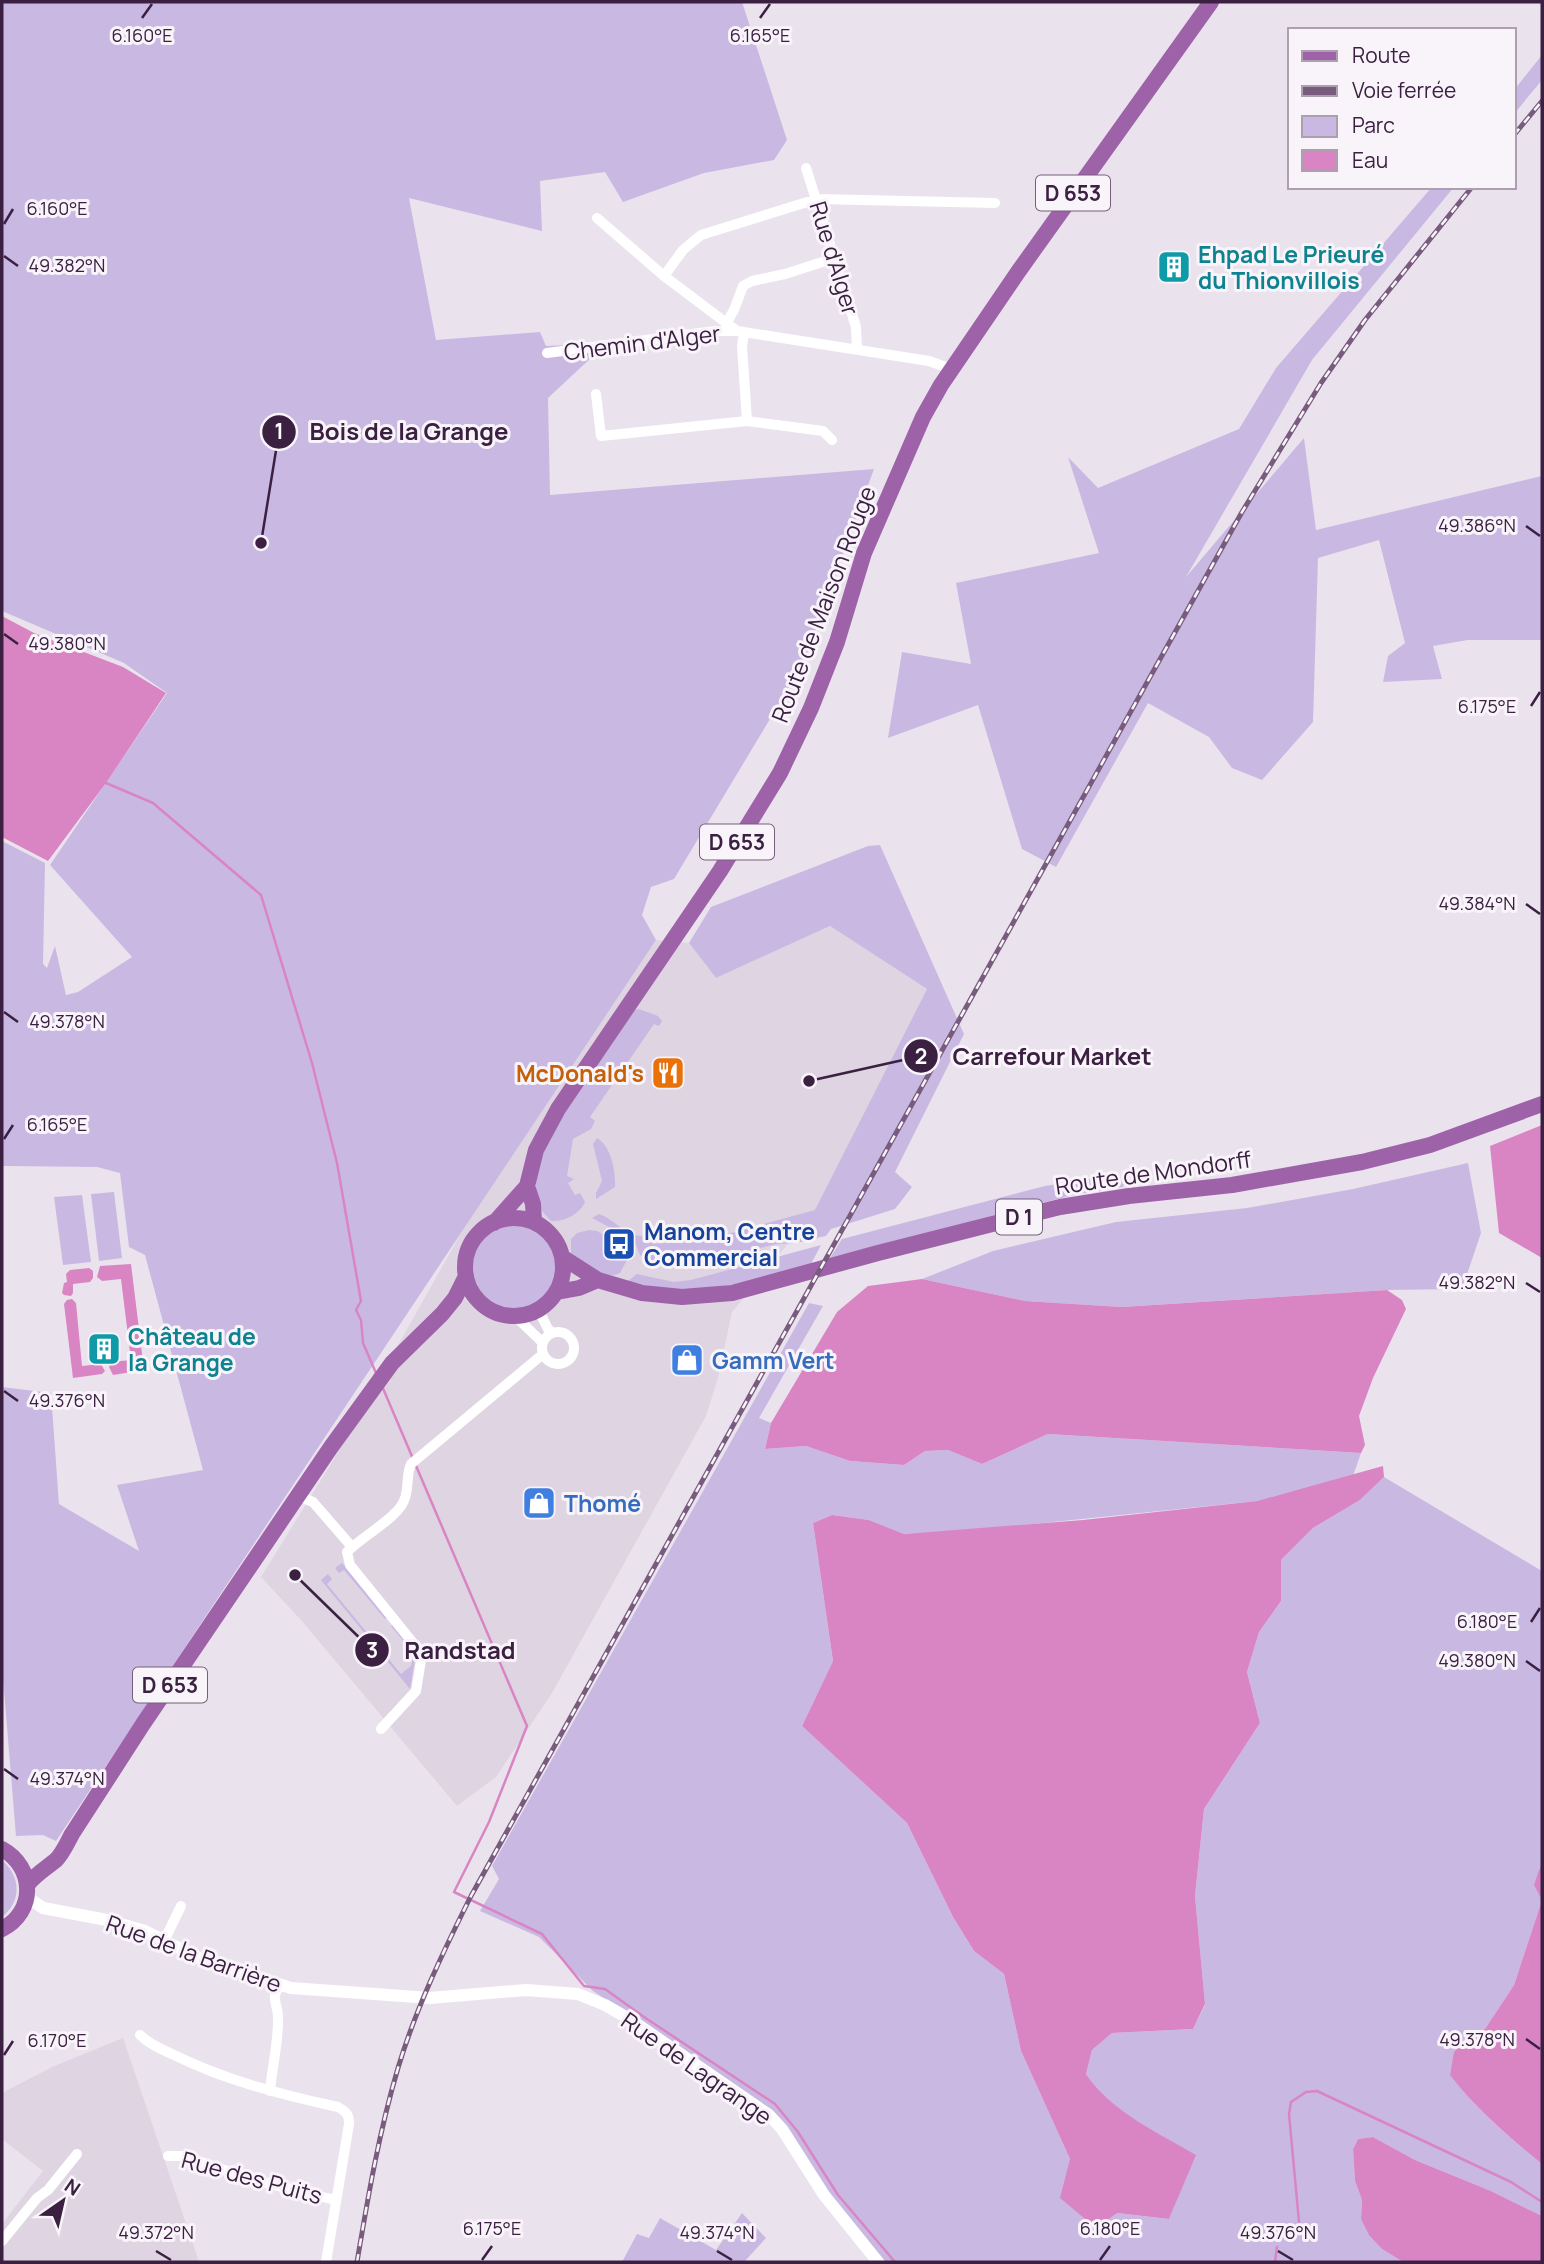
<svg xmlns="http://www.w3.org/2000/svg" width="1544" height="2264" font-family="Manrope,sans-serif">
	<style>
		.built { fill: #ded4e2 }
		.green { fill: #c9b9e2 }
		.water { fill: #d985c3 }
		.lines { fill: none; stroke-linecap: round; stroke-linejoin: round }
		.stream { stroke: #d985c3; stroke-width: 2.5 }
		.minor { stroke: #fff; stroke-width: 10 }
		.tertiary { stroke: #fff; stroke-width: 12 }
		.primary { stroke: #9e62a9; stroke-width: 16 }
		.rail-casing { stroke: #785b7d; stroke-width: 5 }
		.rail { stroke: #f8f4fa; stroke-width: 2.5; stroke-dasharray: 8; stroke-linecap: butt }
		.ticks { fill: none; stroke: #3c2042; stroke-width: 2.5 }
		.labels { text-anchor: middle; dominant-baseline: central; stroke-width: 6; stroke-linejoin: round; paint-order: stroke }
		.shield { fill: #f8f4fa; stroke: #746079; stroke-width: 2 }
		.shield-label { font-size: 21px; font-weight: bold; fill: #3c2042 }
		.culture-label { font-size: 23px; font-weight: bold; fill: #0d838f; stroke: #f8f4fa; text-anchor: start }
		.street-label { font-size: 23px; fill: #3c2042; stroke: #f8f4fa }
		.food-label { font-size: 23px; font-weight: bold; fill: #c56008; stroke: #f8f4fa; text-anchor: end }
		.transit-label { font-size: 23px; font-weight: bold; fill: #164399; stroke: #f8f4fa; text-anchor: start }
		.shop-label { font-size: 23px; font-weight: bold; fill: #366cbe; stroke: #f8f4fa; text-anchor: start }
		.ticks-label { font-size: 18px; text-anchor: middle; fill: #3c2042; stroke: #f8f4fa; stroke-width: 6; stroke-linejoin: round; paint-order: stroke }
		.leader { fill: none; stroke: #3c2042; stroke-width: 2.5 }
		.callout-dot { fill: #3c2042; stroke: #f8f4fa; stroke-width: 2.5 }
		.mark-label { font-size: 21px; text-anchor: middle; font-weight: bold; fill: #fff }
		.callout-label { font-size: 24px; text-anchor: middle; font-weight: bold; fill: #3c2042; stroke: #f8f4fa; stroke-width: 6; stroke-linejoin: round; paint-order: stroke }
	</style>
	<rect width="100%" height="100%" fill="#eae3ee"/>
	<path class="built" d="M830,926L927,989L815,1211L732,1312L718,1378L706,1416L552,1693L496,1777L457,1806L301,1620L261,1577L334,1459L469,1219L656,940L689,943L716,978Z
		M123,2038L199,2262H2V2224L43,2171L2,2139V2093L52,2067Z"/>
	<path class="green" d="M2,2H742L787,140L774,160L704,173L623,202L605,172L540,181L542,231L409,198L436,340L540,332L546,346L607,343L548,398L550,495L874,469L803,664L674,879L651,887L642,915L656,940L56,1841L43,1835L16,1836L2,1666V1387L51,1393L59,1504L139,1551L117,1485L203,1470L145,1255L129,1247L120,1173L97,1167L5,1166L2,1167V841L45,863L43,964L47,968L55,946L66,995L78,992L132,957L50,865L167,693L124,663L2,611Z
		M1542,55V80L1514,114V90Z
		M1432,187H1454L1312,360L1186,577L1304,438L1316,530L1542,476V640H1468L1433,646L1442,679L1383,682L1388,656L1405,643L1379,540L1318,558L1313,722L1262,780L1232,768L1209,737L1148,703L1056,867L1022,849L978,705L888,738L902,652L971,664L956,583L1099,553L1068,457L1098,488L1239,429L1276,368Z
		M880,845L964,1034L895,1172L912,1187L895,1209L831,1229L826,1236C815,1238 805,1242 794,1243C787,1244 780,1243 772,1245C732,1255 680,1276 640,1255L634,1240L592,1218L599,1214C622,1223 619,1236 652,1237L653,1244L713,1238L815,1210L927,989L830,926L716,978L689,943L711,907L868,846Z
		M639,1009L658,1016L662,1021L659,1026L654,1024L590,1117L595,1121L591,1129L573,1139L567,1176L574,1179L568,1183L575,1195L580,1193L585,1202C580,1214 564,1222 551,1221C545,1215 539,1208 537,1199C526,1148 603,1052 632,1010Z
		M597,1138C611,1146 616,1171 615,1187L596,1199V1193L602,1181L593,1144Z
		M1468,1163L1481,1233L1462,1289L1387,1290L1122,1307L1025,1301L922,1279L993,1251L1116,1222L1247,1208L1353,1189Z
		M1118,1174L1125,1182L1123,1187L1077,1194L830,1258L842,1239L1045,1186Z
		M114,1192L122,1258L99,1261L91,1194Z
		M82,1195L91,1262L63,1265L54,1197Z
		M473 1266a44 44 0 1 1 88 0a44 44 0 1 1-88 0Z
		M589,1230L597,1231L625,1248L627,1260L620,1273C604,1282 585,1263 571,1254V1239L577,1233Z
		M821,1245L811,1264C748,1282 694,1300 628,1281L637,1274L674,1282L691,1280Z
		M809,1303L823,1306L759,1418L771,1423L765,1449L806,1446L850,1461L904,1465L925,1451L948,1450L982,1464L1048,1434L1361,1453L1353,1476L1257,1501L995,1528L904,1534L869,1520L832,1515L813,1523L833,1661L802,1726L907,1823L953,1917L974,1951L1004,1974L1021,2051L1070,2159L1117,2213L1169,2219L1195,2155C1156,2132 1112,2112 1086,2074L1092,2050L1112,2033L1193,2029L1205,2005L1195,1896L1204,1809L1260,1723L1247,1672L1259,1632L1281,1601V1560L1313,1528L1360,1500L1384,1477L1542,1571V1861L1539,1869L1542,1900L1514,1985L1485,2029L1469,2037L1450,2074C1473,2107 1511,2139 1542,2164V2216L1491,2191L1415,2160L1373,2137L1358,2139L1353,2149L1355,2181L1362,2200L1361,2219L1382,2249L1403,2262H886L836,2205L771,2110L593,1991L539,1937L480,1911L499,1879L492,1866Z
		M342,1563L387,1617L385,1619L344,1570L339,1573L335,1568Z
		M328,1574L332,1579L327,1584L401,1674L411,1666L414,1654L391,1626L393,1625L416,1653L410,1689L321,1580Z
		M2,1860C21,1877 22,1901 2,1917Z
		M742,2213L766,2238L744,2262H622L637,2234L649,2238L660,2218L716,2250Z"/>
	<path class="water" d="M2,616L34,633L123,667L166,693L106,783L48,861L2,837Z
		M1542,1125V1258L1499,1233L1490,1146Z
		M131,1264L144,1370L113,1375L109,1367L111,1362L131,1360L121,1279L102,1281L97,1277L100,1266Z
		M89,1268L93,1271V1278L90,1282L73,1284V1293L71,1296L64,1295L62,1293L64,1283L67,1282L66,1274L70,1270Z
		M922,1279L1025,1301L1122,1307L1387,1290L1402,1300L1406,1309L1373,1378L1359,1416L1365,1445L1361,1453L1048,1434L982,1464L948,1450L925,1451L904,1465L850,1461L806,1446L765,1449L771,1423L837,1312L868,1286Z
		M72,1299L76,1303L82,1366L101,1364L105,1371L102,1374L73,1378L64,1304L67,1300Z
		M1383,1466L1384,1477L1360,1500L1313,1528L1281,1560V1601L1259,1632L1247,1672L1260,1723L1204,1809L1195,1896L1205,2004L1193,2029L1112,2033L1092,2050L1086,2074C1112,2112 1157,2132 1196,2155L1169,2219L1117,2213L1096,2228L1060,2198L1070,2159L1021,2051L1004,1974L974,1951L953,1917L907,1823L802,1726L833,1661L813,1523L832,1515L869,1520L904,1534L1083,1520L1257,1501Z
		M1542,1861V2164C1511,2139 1474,2107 1450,2075L1454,2052L1469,2037L1485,2029L1514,1985L1542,1900L1534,1885Z
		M1373,2137L1415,2160L1491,2191L1542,2216V2262H1403L1382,2249L1369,2235L1361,2219L1362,2200L1355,2181L1353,2149L1358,2139Z"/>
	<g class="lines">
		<path class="stream" d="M106,783L153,803L261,895L312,1063L337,1163L361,1301L356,1310L361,1320L363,1343L376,1373
			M382,1386L527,1726L489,1822L454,1892L542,1934L584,1986L605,1989L644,2017L775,2104L798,2132L838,2195L895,2262
			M1296,2237L1299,2222L1289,2114L1291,2102L1306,2092L1317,2091L1511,2182L1542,2202
			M1275,2262L1277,2247"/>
		<path class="minor" d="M806,168L856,327L857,349
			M597,218L664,276L737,331
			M664,276L683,250L701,235L817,199L995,203
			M727,322L734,310L743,286L752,281L785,274L835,258
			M744,333L742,346L747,421L823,431L832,440
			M547,353L715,331H737L929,361L951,369
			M596,394L601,436L747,421
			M544,1307L541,1315L548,1329L553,1333
			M515,1316L543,1343
			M542 1348a16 16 0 1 1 32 0a16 16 0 1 1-32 0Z
			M298,1496L313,1502L352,1547
			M381,1729L416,1691L422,1654L350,1565L347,1552C362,1536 400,1517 405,1498C409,1486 406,1475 411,1464L543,1354
			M165,1939L181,1906
			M140,2035C149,2044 161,2049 172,2054C224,2080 282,2095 338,2107C347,2112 349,2115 349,2124L326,2262
			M270,2091C272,2067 279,2040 278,2017C278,2004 269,1996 281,1986
			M168,2156H184L250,2179L335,2200
			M2,2241L37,2198L48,2190L77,2154"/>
		<path class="tertiary" d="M27,1897L43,1908L107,1920L145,1931L201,1959L291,1988L430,1998L526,1990L578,1994L605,2005L631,2020L769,2115L782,2129L824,2195L878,2262"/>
		<path class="primary" d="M527,1186L533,1204L534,1222
			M465 1267a49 49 0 1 1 98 0a49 49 0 1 1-98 0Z
			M494,1223L527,1186L536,1150L558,1109L720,871L780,773L811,708L837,642L864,553L923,417L941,385L1018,272L1211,2
			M562,1257L598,1280L642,1293L682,1297L732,1293L878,1253L1060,1207L1129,1196L1232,1185L1362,1162L1430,1145L1542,1104
			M557,1292L579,1288L598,1280
			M2,1849C35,1867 36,1912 2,1929
			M28,1884C36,1874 45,1869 56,1860C63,1853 67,1843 72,1834L143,1724L331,1447L392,1363L442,1314L455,1298L466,1276"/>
		<defs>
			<path id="rail" d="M1514,135L1542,101
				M357,2262C368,2197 379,2132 398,2068C416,2008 443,1952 471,1896L1242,512L1321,383L1365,320L1472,187"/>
		</defs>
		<use href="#rail" class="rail-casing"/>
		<use href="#rail" class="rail"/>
	</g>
	<path class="ticks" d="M142,18L152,4M760,18L770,4M4,224L13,209M4,256L18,266M1526,526L1540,536M4,634L18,644M1531,706L1540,692M1526,904L1540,914M4,1012L18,1022M4,1139L13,1125M1526,1283L1540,1292M4,1391L18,1401M1531,1622L1540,1608M1526,1661L1540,1671M4,1769L18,1779M1526,2039L1540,2049M4,2055L13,2041M156,2251L171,2260M717,2251L732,2260M1278,2251L1293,2260M482,2260L492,2246M1100,2260L1110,2246"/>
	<defs>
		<symbol id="building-square" viewBox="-11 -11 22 22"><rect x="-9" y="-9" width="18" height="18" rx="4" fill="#0f9aa8" stroke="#f8f4fa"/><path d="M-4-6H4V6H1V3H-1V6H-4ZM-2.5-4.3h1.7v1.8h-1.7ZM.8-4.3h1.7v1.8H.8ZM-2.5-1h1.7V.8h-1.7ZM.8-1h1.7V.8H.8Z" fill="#fff"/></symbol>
		<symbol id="restaurant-square" viewBox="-11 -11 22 22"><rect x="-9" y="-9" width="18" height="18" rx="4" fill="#e8710a" stroke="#f8f4fa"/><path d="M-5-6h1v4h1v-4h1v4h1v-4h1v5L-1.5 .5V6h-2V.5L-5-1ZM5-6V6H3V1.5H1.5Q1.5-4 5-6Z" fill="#fff"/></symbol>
		<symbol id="bus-square" viewBox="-11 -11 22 22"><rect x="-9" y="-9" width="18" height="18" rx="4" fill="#1a4fb4" stroke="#f8f4fa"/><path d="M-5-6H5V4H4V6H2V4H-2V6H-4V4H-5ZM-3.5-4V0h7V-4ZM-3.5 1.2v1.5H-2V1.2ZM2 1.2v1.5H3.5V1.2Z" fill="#fff"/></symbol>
		<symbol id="shop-square" viewBox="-11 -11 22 22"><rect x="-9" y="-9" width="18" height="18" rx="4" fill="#3f7fe0" stroke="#f8f4fa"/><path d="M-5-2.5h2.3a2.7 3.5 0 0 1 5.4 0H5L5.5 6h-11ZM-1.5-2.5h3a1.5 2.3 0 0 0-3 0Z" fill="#fff"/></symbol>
	</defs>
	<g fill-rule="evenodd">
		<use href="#building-square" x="1155" y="248" width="38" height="38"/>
		<use href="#restaurant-square" x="649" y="1054" width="38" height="38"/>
		<use href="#bus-square" x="600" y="1225" width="38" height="38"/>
		<use href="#building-square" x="85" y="1330" width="38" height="38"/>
		<use href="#shop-square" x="668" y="1341" width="38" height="38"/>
		<use href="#shop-square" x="520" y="1484" width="38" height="38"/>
	</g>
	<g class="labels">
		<g class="shield">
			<rect x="1036" y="175.5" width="74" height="35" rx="5"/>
			<rect x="700" y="824.5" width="74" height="35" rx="5"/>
			<rect x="996" y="1199.5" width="46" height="35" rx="5"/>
			<rect x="133" y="1667.5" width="74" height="35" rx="5"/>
		</g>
		<g class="shield-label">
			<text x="1073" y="193">D 653</text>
			<text x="737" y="842">D 653</text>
			<text x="1019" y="1217">D 1</text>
			<text x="170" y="1685">D 653</text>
		</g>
		<g class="culture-label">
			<text x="1198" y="254">Ehpad Le Prieuré<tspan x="1198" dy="26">du Thionvillois</tspan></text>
			<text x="128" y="1336">Château de<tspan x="128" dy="26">la Grange</tspan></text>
		</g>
		<g class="street-label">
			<text transform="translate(835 258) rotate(73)">Rue d'Alger</text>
			<text transform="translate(642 342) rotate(-7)">Chemin d'Alger</text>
			<text transform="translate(823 604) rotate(-69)">Route de Maison Rouge</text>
			<text transform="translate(1153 1172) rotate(-8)">Route de Mondorff</text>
			<text transform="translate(194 1953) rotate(20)">Rue de la Barrière</text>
			<text transform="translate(697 2068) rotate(35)">Rue de Lagrange</text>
			<text transform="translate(252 2177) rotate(15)">Rue des Puits</text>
		</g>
		<g class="food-label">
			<text x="644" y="1073">McDonald's</text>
		</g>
		<g class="transit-label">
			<text x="644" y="1231">Manom, Centre<tspan x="644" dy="26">Commercial</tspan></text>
		</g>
		<g class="shop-label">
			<text x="712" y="1360">Gamm Vert</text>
			<text x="564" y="1503">Thomé</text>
		</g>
	</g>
	<g class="ticks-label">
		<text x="142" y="42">6.160°E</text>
		<text x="760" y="42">6.165°E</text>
		<text x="57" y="215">6.160°E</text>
		<text x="67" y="272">49.382°N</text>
		<text x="1477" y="532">49.386°N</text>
		<text x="67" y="650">49.380°N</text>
		<text x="1487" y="713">6.175°E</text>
		<text x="1477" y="910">49.384°N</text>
		<text x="67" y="1028">49.378°N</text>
		<text x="57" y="1131">6.165°E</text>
		<text x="1477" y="1289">49.382°N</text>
		<text x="67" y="1407">49.376°N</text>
		<text x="1487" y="1628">6.180°E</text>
		<text x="1477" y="1667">49.380°N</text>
		<text x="67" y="1785">49.374°N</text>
		<text x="1477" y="2046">49.378°N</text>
		<text x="57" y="2047">6.170°E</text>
		<text x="492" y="2235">6.175°E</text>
		<text x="1110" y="2235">6.180°E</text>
		<text x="156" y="2239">49.372°N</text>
		<text x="717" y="2239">49.374°N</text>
		<text x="1278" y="2239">49.376°N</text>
	</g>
	<path class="leader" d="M261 543L279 432M809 1081L921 1056M295 1575L372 1650"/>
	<g class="callout-dot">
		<circle cx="261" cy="543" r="7"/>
		<circle cx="809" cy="1081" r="7"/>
		<circle cx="295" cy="1575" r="7"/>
		<circle cx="279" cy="432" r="18"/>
		<circle cx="921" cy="1056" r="18"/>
		<circle cx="372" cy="1650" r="18"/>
	</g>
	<g class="mark-label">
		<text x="279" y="439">1</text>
		<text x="921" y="1064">2</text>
		<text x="372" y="1658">3</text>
	</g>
	<g class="callout-label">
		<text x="409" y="440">Bois de la Grange</text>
		<text x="1052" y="1065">Carrefour Market</text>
		<text x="460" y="1659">Randstad</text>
	</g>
	<rect width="1544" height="2264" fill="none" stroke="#3c2042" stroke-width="7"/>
	<rect x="1288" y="28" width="228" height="161" fill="#f8f4fa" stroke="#ad9fb0" stroke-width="2"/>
	<rect x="1302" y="51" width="35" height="10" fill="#9e62a9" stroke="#ad9fb0" stroke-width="2"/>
	<text x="1352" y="63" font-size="21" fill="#3c2042">Route</text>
	<rect x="1302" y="86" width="35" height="10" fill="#785b7d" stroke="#ad9fb0" stroke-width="2"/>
	<text x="1352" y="98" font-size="21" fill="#3c2042">Voie ferrée</text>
	<rect x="1302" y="116" width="35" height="21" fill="#c9b9e2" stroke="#ad9fb0" stroke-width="2"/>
	<text x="1352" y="133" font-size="21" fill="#3c2042">Parc</text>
	<rect x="1302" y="150" width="35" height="21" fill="#d985c3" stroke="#ad9fb0" stroke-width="2"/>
	<text x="1352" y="168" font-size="21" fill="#3c2042">Eau</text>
	<g transform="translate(63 2201) rotate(34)" stroke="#f8f4fa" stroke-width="5" paint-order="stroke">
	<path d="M0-5L12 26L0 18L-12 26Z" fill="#3c2042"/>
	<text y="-10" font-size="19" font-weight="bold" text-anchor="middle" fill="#3c2042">N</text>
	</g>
</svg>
